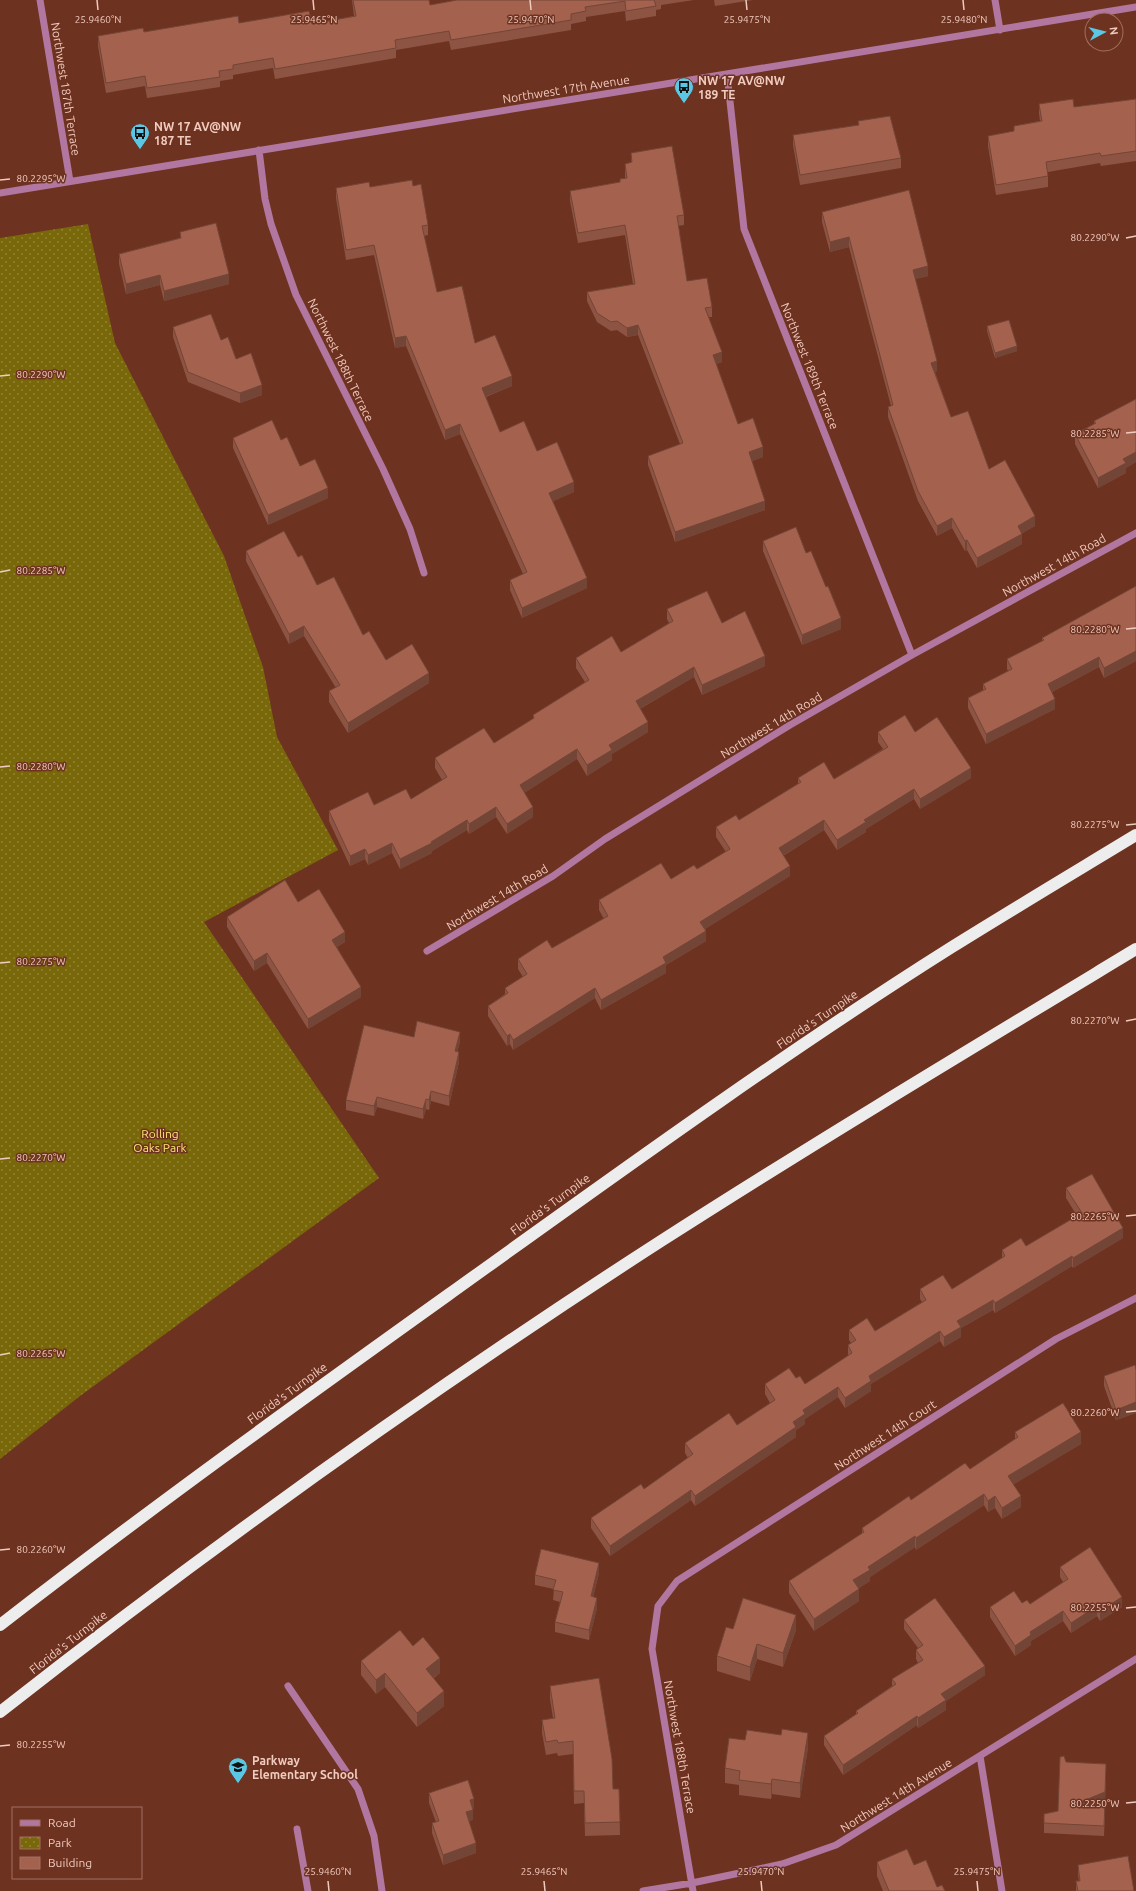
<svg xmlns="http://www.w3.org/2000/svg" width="1136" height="1891" font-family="Ubuntu,sans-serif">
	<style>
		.park { fill: url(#park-dots) }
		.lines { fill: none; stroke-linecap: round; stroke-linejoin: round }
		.minor { stroke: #b177a0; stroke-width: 7 }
		.highway { stroke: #ededed; stroke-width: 12 }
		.wall { fill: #8d5443 }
		.shaded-wall { fill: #734537 }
		.building { fill: #a4624e; stroke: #734537 }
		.ticks { fill: none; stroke: #f0cbbf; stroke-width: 1.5 }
		.labels { text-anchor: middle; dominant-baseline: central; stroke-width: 3; stroke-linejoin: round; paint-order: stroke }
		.poi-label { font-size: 12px; font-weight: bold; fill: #f0cbbf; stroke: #6e3220; text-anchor: start }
		.street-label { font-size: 12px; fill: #f0cbbf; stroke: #6e3220 }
		.park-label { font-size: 12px; fill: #fce573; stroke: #6e3220 }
		.ticks-label { font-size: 10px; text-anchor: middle; fill: #f0cbbf; stroke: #6e3220; stroke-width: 3; stroke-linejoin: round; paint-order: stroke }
	</style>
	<defs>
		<pattern id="park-dots" width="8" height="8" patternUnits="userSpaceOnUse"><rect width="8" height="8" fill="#79680a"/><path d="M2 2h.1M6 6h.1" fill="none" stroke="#938337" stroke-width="1.8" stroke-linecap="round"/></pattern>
	</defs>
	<rect width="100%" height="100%" fill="#6e3220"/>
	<path class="park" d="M88,224L115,343L224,556L263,667L277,737L338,850L204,922L379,1178L80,1396L0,1459V238Z"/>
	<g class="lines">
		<path class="minor" d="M40,0L70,181
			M995,0L1000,30
			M727,74L744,229L912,655
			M259,150L265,199L271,224L296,295L383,469L410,529L424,573
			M0,193L1136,7
			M427,951L553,876L605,839L790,725L912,655L1136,533
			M288,1686L358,1789L374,1836L382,1891
			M980,1756L1002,1891
			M297,1829L308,1891
			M643,1891L692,1883L782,1864L836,1845L1136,1659
			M693,1891L652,1649L658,1606L677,1581L1056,1339L1136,1298"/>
		<path class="highway" d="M0,1625C147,1511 297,1403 448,1295C614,1176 779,1056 952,947C1013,909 1075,872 1136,835
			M0,1712C213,1545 433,1388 661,1241C817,1141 977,1045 1136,949"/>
	</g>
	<path class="wall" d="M352,0H429L430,5L457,0H694L661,5V9L656,10V16L626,21L625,11L586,17V21L571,24V30L451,50L449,41L396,50V58L275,79L273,68L233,75V79L220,81V87L147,98L145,86L106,93L98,46V36L239,23L312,24L354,16Z
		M714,0H753L715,6Z
		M1136,99V161L1101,166L1100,163L1048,172V187L996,195L988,146V136L1014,131V126L1040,121L1039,114V104L1074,107Z
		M858,121L901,158V168L800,185L793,145V135L858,125Z
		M631,153L684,215V225L678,226L687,281L712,307V317H709L722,362L716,364L738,424L763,457L752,461L765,510L675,542L648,465V456L680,444L638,335L627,337L617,330L611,331L597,322L587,301V292L633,284L625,235L578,243L570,201V191L620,182V179L625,178V164L631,163Z
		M413,186L428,225V235L424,236L437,292L475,343L512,386L486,397L500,432L537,451L574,492L553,501L587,588L522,618L510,590V580L523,574L460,434L445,440L406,346L395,348L374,255L346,260L336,198V188Z
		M822,212L928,276L915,279L937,371L935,372L951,417L989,469L1035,526L1022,533V544L977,568L967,550L965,551L952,528L937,536L918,501L888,417V407L891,406L849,247L830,252L822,222Z
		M180,232L229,284L164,301L160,285L126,294L119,264V254L180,238Z
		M987,326L1017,351L995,358L987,331Z
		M173,327L221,340L236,359L262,395L240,403L188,382L173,337Z
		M1136,399V462L1126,468V473L1098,488L1075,444V434L1094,424V421Z
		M233,438L281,440L300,466L328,498L268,525L233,448Z
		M763,541L806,553L841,629L802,645L763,551Z
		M246,551L298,557L317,585L386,660L429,683L348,733L329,702V691L336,688L304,636L289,644L246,561Z
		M1136,586V661L1104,678L1099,667L1052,692L1055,709L986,744L968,708V698L983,690V684L1008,671L1007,669V659L1042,641V638Z
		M667,609L722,623L765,666L702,695L694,677L640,709L648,732L612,754V760L587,776L577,759L524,793L533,817L507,834L496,817L469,834L467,830L432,851V853L400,869L392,853L368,865L365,859L350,866L329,821V811L411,799L442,780L435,768V758L494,743L533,719V715L585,682L576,668V658L621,652L669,623L667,619Z
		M878,732H915L971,778L920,809L914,799L866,829V832L837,850L824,830L783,856L790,876L705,929L706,941L666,965V973L601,1010L595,998L513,1050L510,1044L507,1046L488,1016V1006L505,994V988L523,977L518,969V959L552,948L604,919L599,910V900L671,879L697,869L726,852L716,837V827L739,820L798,784V778L834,779L883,749L878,742Z
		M298,902L345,942L337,947L361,997L308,1029L267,963L254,971L227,927V917Z
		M460,1042L457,1052L459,1062L449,1106L431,1101L429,1110L426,1109L423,1119L377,1107L374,1116L346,1110V1100Z
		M1066,1188L1123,1238L1073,1268L1072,1266L995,1313L993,1310L961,1328V1337L944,1347L940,1341L871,1384V1391L845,1408L838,1397L805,1419V1424L796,1430V1437L695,1506L691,1500L610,1556L591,1528V1518L644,1489L688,1458L685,1453V1443L737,1425L770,1403L765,1394V1384L796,1378L805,1384L848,1356V1345L851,1343L849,1340V1330L875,1331L922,1302L920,1299V1289H952L1002,1258V1250L1026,1246L1077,1216L1066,1198Z
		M1136,1370V1413L1116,1420L1104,1386V1376Z
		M1015,1432L1081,1444L1013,1484L1021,1507L1002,1519L995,1508L988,1512L984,1505L916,1550L915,1547L870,1577V1581L859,1588V1601L814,1631L789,1593V1581L862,1534V1528L911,1500L970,1469L1015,1439Z
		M1060,1567L1122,1607L1100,1621L1097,1616L1071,1633L1063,1621L1031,1641V1645L1015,1656L990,1617V1607L1022,1603L1030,1604L1063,1582L1060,1577Z
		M599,1573L593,1597L597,1608L589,1640L555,1632V1622L560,1602L553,1600L554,1589L535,1585V1575Z
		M904,1620L985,1675L946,1701V1710L918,1728L917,1725L843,1775L824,1745V1736L856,1714V1711L892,1686V1679L918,1663L916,1659V1650L918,1648L904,1629Z
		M733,1629L796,1630L783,1667L757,1659L750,1681L717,1671V1656Z
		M413,1646L440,1673L434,1678L444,1706L417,1727L385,1687L376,1694L361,1675V1661Z
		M550,1686L613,1789H619L620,1835L585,1836L584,1803L574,1804L573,1754L558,1756L557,1753L546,1755L542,1733V1720L553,1718L550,1699Z
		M745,1740L808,1748L800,1798L772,1794L771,1799L739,1795V1785L725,1783V1768Z
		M1066,1762L1106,1774L1105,1802L1097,1805L1105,1814L1104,1836L1044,1833V1814L1058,1811Z
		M429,1793L474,1809H473V1820L469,1821L476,1853L443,1865L432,1833V1823L436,1822L429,1803Z
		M877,1862L914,1865L937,1887L945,1891H883L877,1876Z
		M1078,1865L1134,1891H1076V1881H1079L1078,1875Z"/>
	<path class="shaded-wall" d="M849,237V247L830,252V242Z
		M928,266V276L913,280V270Z
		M229,274V284L164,301V291Z
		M160,275V285L126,294V284Z
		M638,325V335L627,337V328Z
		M406,336V346L395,348V338Z
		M1017,346V351L995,358V353Z
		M722,352V362L713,365V355Z
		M937,361V371L931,373V363Z
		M512,376V386L482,398V388Z
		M262,385V395L240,403V393Z
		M460,424V434L445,440V430Z
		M763,447V457L749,462V452Z
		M1136,452V462L1126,468V473L1098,488V478L1123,459Z
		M574,482V492L549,503V493Z
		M328,488V498L268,525V515Z
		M765,501V510L675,542V532Z
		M1035,516V526L1018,536V526Z
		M952,518V528L937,536V526Z
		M1022,534V544L977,568V558Z
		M967,540V550L965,551V541Z
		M587,578V588L522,618V608Z
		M841,618V629L802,645V635Z
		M304,626V636L289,644V634Z
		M1136,651V661L1104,678V668Z
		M765,656V666L702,695V685Z
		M1099,657V667L1048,694V684Z
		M694,667V677L636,711V701Z
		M429,673V683L348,733V723Z
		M1055,699V709L986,744V734Z
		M648,722V732L612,754V760L587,776V765L609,745Z
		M577,749V759L520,796V785Z
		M971,768V778L920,809V799Z
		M914,789V799L866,829V832L837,850V840L864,820Z
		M496,807V817L469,834V824Z
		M533,807V817L507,834V824Z
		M467,820V830L432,851V853L400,869V859L431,842Z
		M824,820V830L779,858V848Z
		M392,843V853L368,865V855Z
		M365,849V859L350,866V856Z
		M790,866V876L700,932V922Z
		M706,931V941L666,965V973L601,1010V1000L663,957Z
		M345,932V942L332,950V940Z
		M267,953V963L254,971V961Z
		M361,987V997L308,1029V1019Z
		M595,988V998L513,1050V1040Z
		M460,1032V1042L455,1061V1051Z
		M510,1034V1044L507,1046V1036Z
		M459,1052V1062L449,1106V1096Z
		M431,1091V1101L429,1110V1100Z
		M377,1097V1107L374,1116V1106Z
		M426,1099V1109L423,1119V1109Z
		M1123,1228V1238L1073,1268V1258Z
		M1072,1256V1266L995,1313V1303Z
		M993,1300V1310L961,1328V1337L944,1347V1337L957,1321Z
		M940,1331V1341L871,1384V1391L845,1408V1398L869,1376Z
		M838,1387V1397L805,1419V1424L796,1430V1437L695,1506V1496L793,1422L803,1410Z
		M1136,1402V1413L1116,1420V1410Z
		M1081,1432V1444L1008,1488V1476Z
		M691,1490V1500L610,1556V1546Z
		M984,1494V1505L916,1550V1538Z
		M995,1496V1508L988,1512V1501Z
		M1021,1496V1507L1002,1519V1508Z
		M915,1536V1547L870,1577V1581L853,1592V1580L868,1567Z
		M599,1563V1573L591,1606V1596Z
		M859,1589V1601L814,1631V1619Z
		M1122,1597V1607L1100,1621V1611Z
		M597,1598V1608L589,1640V1630Z
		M1097,1606V1616L1071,1633V1623Z
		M1063,1611V1621L1031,1641V1645L1015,1656V1646L1030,1632Z
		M796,1615V1630L783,1667V1653Z
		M757,1644V1659L750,1681V1667Z
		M440,1658V1673L426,1683V1669Z
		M985,1666V1675L946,1701V1710L918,1728V1718L941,1694Z
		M385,1673V1687L376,1694V1680Z
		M444,1691V1706L417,1727V1713Z
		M917,1716V1725L843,1775V1765Z
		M808,1733V1748L800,1798V1783Z
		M1106,1764L1105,1802L1078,1813V1803Z
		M772,1779V1794L771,1799V1784Z
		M474,1799V1809L470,1810V1800Z
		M473,1810V1820L466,1822V1812Z
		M476,1843V1853L443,1865V1855Z"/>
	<path class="building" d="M353,0H429L430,5L457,0H654L656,6L626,11L625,1L585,7L586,11L571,14V20L451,40L449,31L395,40L396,48L275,69L273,58L233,65V69L219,71L220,77L147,88L145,76L106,83L98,36L143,28L144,32L238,16L239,23L309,11L312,24L356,16Z
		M1073,99L1074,107L1136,99V151L1101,156L1100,153L1046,162L1048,176L996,185L988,136L1014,131V126L1042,121L1039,104Z
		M890,116L901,158L800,175L793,135L859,125L858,121Z
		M672,146L684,215L677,216L687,281L707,278L712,307L705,308L722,352L713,355L738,424L753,418L763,447L749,452L765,501L675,532L648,456L683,443L638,325L627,328L617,321L611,322L597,313L587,292L635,284L625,225L578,233L570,191L620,182V179L627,178L625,164L632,162L631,153Z
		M412,180L413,186L421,184L428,225L422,226L437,292L462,286L475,343L495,335L512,376L482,388L500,432L524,421L537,451L557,442L574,482L549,493L587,578L522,608L510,580L527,572L460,424L445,430L406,336L395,338L374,245L346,250L336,188L369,182L370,187Z
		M909,190L928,266L913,270L937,361L931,363L951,417L968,411L989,469L1005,460L1035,516L1018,526L1022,534L977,558L967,540L965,541L952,518L937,526L918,491L888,407L893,405L849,237L830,242L822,212Z
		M216,223L229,274L164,291L160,275L126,284L119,254L181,238L180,232Z
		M211,314L221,340L228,337L236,359L251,353L262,385L240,393L188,372L173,327Z
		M1009,320L1017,346L995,353L987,326Z
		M1136,399V452L1123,459L1126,463L1098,478L1075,434L1096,423L1094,421Z
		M272,420L281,440L287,437L300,466L315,459L328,488L268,515L233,438Z
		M796,527L806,553L811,551L826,587L828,586L841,618L802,635L763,541Z
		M284,531L298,557L302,555L317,585L334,577L363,635L369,631L386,660L412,644L429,673L348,723L329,691L340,685L304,626L289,634L246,551Z
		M1136,586V651L1104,668L1099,657L1048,684L1055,699L986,734L968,698L986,689L983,684L1012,669L1007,659L1044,640L1042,638Z
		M707,591L722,623L745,611L765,656L702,685L694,667L636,701L648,722L609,745L612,750L587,765L577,749L520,785L533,807L507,824L496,807L469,824L467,820L431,842L432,843L400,859L392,843L368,855L365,849L350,856L329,811L368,792L374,805L406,789L411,799L447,777L435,758L484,728L494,743L534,718L533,715L589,680L576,658L612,636L621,652L673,621L667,609Z
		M905,715L915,732L937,717L971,768L920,799L914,789L864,820L866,822L837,840L824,820L779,848L790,866L700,922L706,931L663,957L666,963L601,1000L595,988L513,1040L510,1034L507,1036L488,1006L508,993L505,988L527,974L518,959L547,940L552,948L608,916L599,900L661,863L671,879L694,865L697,869L730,849L716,827L736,815L739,820L801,782L798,778L824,762L834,779L888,747L878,732Z
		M285,880L298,902L319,889L345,932L332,940L361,987L308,1019L267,953L254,961L227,917Z
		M417,1021L460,1032L455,1051L459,1052L449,1096L431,1091L429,1100L426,1099L423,1109L377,1097L374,1106L346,1100L364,1025L414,1037Z
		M1092,1174L1123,1228L1073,1258L1072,1256L995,1303L993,1300L957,1321L961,1327L944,1337L940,1331L869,1376L871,1381L845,1398L838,1387L803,1410L805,1414L793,1422L796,1427L695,1496L691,1490L610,1546L591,1518L641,1484L644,1489L693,1454L685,1443L729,1413L737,1425L775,1400L765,1384L789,1368L796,1378L800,1376L805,1384L852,1353L848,1345L856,1340L849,1330L867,1318L875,1331L926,1300L920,1289L943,1275L952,1289L1005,1256L1002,1250L1021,1238L1026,1246L1082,1213L1066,1188Z
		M1135,1365L1136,1370V1402L1116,1410L1104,1376Z
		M1063,1403L1081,1432L1008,1476L1021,1496L1002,1508L995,1496L988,1501L984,1494L916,1538L915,1536L868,1567L870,1570L853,1580L859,1589L814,1619L789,1581L864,1532L862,1528L909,1496L911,1500L965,1463L970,1469L1018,1437L1015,1432Z
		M1090,1547L1122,1597L1100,1611L1097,1606L1071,1623L1063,1611L1030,1632L1031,1635L1015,1646L990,1607L1014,1591L1022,1603L1027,1600L1030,1604L1068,1579L1060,1567Z
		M541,1549L599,1563L591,1596L597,1598L589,1630L555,1622L563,1592L553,1590L556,1580L535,1575Z
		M743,1598L796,1615L783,1653L757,1644L750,1667L717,1656L726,1627L733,1629Z
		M935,1598L985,1666L941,1694L946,1700L918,1718L917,1716L843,1765L824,1736L858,1713L856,1711L896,1684L892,1679L923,1660L916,1650L923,1645L904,1620Z
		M400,1630L413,1646L423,1637L440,1658L426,1669L444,1691L417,1713L385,1673L376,1680L361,1661Z
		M599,1678L612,1759L613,1789H619L620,1822L585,1823L584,1791H574L573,1741L558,1743L557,1740L546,1742L542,1720L555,1718L550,1686Z
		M782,1729L808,1733L800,1783L772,1779L771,1784L739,1780L740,1771L725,1768L729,1738L745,1740L747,1730L781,1735Z
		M1064,1756L1066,1762L1106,1764L1105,1792L1078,1803L1079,1808L1105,1804L1104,1826L1044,1823V1814L1058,1811L1060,1757Z
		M468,1780L474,1799L470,1800L473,1810L466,1812L476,1843L443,1855L432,1823L439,1821L429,1793Z
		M907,1849L914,1865L926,1860L937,1887L942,1885L945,1891H889L877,1862Z
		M1128,1856L1134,1891H1078L1076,1881H1080L1078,1865Z"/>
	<path class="ticks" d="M97,0L98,10M313,0L314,10M530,0L531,10M746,0L747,10M963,0L964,10M0,180L10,179M1126,238L1136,236M0,376L10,375M1126,433L1136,432M0,572L10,570M1126,629L1136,628M0,767L10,766M1126,825L1136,824M0,963L10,962M1126,1021L1136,1019M0,1159L10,1158M1126,1216L1136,1215M0,1355L10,1353M1126,1412L1136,1411M0,1550L10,1549M1126,1608L1136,1607M0,1746L10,1745M1126,1803L1136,1802M328,1881L329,1891M544,1881L545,1891M761,1881L762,1891M977,1881L978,1891"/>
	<defs>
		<symbol id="bus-pin" viewBox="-11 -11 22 30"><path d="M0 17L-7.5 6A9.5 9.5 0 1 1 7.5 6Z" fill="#5ac8e5" stroke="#6e3220"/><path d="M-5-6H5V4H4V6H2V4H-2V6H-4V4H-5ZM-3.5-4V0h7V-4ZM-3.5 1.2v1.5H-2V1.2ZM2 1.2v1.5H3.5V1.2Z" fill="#111"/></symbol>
		<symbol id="school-pin" viewBox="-11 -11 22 30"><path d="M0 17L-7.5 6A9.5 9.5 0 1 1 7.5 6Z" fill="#5ac8e5" stroke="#6e3220"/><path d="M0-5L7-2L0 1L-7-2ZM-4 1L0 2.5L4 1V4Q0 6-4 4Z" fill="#111"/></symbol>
	</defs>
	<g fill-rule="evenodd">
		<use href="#bus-pin" x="673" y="76" width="22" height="30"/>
		<use href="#bus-pin" x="129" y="122" width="22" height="30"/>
		<use href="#school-pin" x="227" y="1756" width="22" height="30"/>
	</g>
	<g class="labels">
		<g class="poi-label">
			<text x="698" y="80">NW 17 AV@NW<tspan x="698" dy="14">189 TE</tspan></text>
			<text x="154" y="126">NW 17 AV@NW<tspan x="154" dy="14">187 TE</tspan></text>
			<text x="252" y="1760">Parkway<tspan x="252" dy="14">Elementary School</tspan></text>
		</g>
		<g class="street-label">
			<text transform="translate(66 89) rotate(81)">Northwest 187th Terrace</text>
			<text transform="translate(566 89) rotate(-9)">Northwest 17th Avenue</text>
			<text transform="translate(341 360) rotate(64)">Northwest 188th Terrace</text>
			<text transform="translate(810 366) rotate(68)">Northwest 189th Terrace</text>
			<text transform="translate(1054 565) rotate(-29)">Northwest 14th Road</text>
			<text transform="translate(771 725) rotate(-31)">Northwest 14th Road</text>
			<text transform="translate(497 897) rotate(-31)">Northwest 14th Road</text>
			<text transform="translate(817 1019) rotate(-34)">Florida's Turnpike</text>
			<text transform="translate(550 1204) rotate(-36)">Florida's Turnpike</text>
			<text transform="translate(287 1393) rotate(-36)">Florida's Turnpike</text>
			<text transform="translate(885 1435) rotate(-33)">Northwest 14th Court</text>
			<text transform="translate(68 1642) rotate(-38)">Florida's Turnpike</text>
			<text transform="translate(680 1747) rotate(80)">Northwest 188th Terrace</text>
			<text transform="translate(896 1795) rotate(-32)">Northwest 14th Avenue</text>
		</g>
		<g class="park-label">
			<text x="160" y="1133">Rolling<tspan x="160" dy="14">Oaks Park</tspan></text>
		</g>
	</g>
	<g class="ticks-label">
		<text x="98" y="23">25.9460°N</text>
		<text x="314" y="23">25.9465°N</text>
		<text x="531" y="23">25.9470°N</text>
		<text x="747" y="23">25.9475°N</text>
		<text x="964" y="23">25.9480°N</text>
		<text x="41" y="182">80.2295°W</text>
		<text x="1095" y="241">80.2290°W</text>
		<text x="41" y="378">80.2290°W</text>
		<text x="1095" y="437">80.2285°W</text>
		<text x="41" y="574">80.2285°W</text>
		<text x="1095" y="633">80.2280°W</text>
		<text x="41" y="770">80.2280°W</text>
		<text x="1095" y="828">80.2275°W</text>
		<text x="41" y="965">80.2275°W</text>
		<text x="1095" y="1024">80.2270°W</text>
		<text x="41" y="1161">80.2270°W</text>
		<text x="1095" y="1220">80.2265°W</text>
		<text x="41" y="1357">80.2265°W</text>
		<text x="1095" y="1416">80.2260°W</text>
		<text x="41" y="1553">80.2260°W</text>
		<text x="1095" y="1611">80.2255°W</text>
		<text x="41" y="1748">80.2255°W</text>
		<text x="1095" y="1807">80.2250°W</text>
		<text x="328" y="1875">25.9460°N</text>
		<text x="544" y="1875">25.9465°N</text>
		<text x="761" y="1875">25.9470°N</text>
		<text x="977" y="1875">25.9475°N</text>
	</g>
	<rect x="12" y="1807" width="130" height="72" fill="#6e3220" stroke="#a26f60"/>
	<rect x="20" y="1820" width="20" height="6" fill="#b177a0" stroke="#a26f60"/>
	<text x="48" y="1827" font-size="12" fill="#f0cbbf">Road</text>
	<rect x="20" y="1837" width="20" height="12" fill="url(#park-dots)" stroke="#a26f60"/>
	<text x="48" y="1847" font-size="12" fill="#f0cbbf">Park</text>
	<rect x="20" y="1857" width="20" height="12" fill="#a4624e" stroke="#a26f60"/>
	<text x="48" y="1867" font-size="12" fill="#f0cbbf">Building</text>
	<g transform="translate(1104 32) rotate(83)"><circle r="19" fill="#6e3220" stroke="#a26f60"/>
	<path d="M0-3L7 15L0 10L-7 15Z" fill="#5ac8e5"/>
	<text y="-6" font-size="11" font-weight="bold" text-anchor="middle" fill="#f0cbbf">N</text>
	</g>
</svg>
